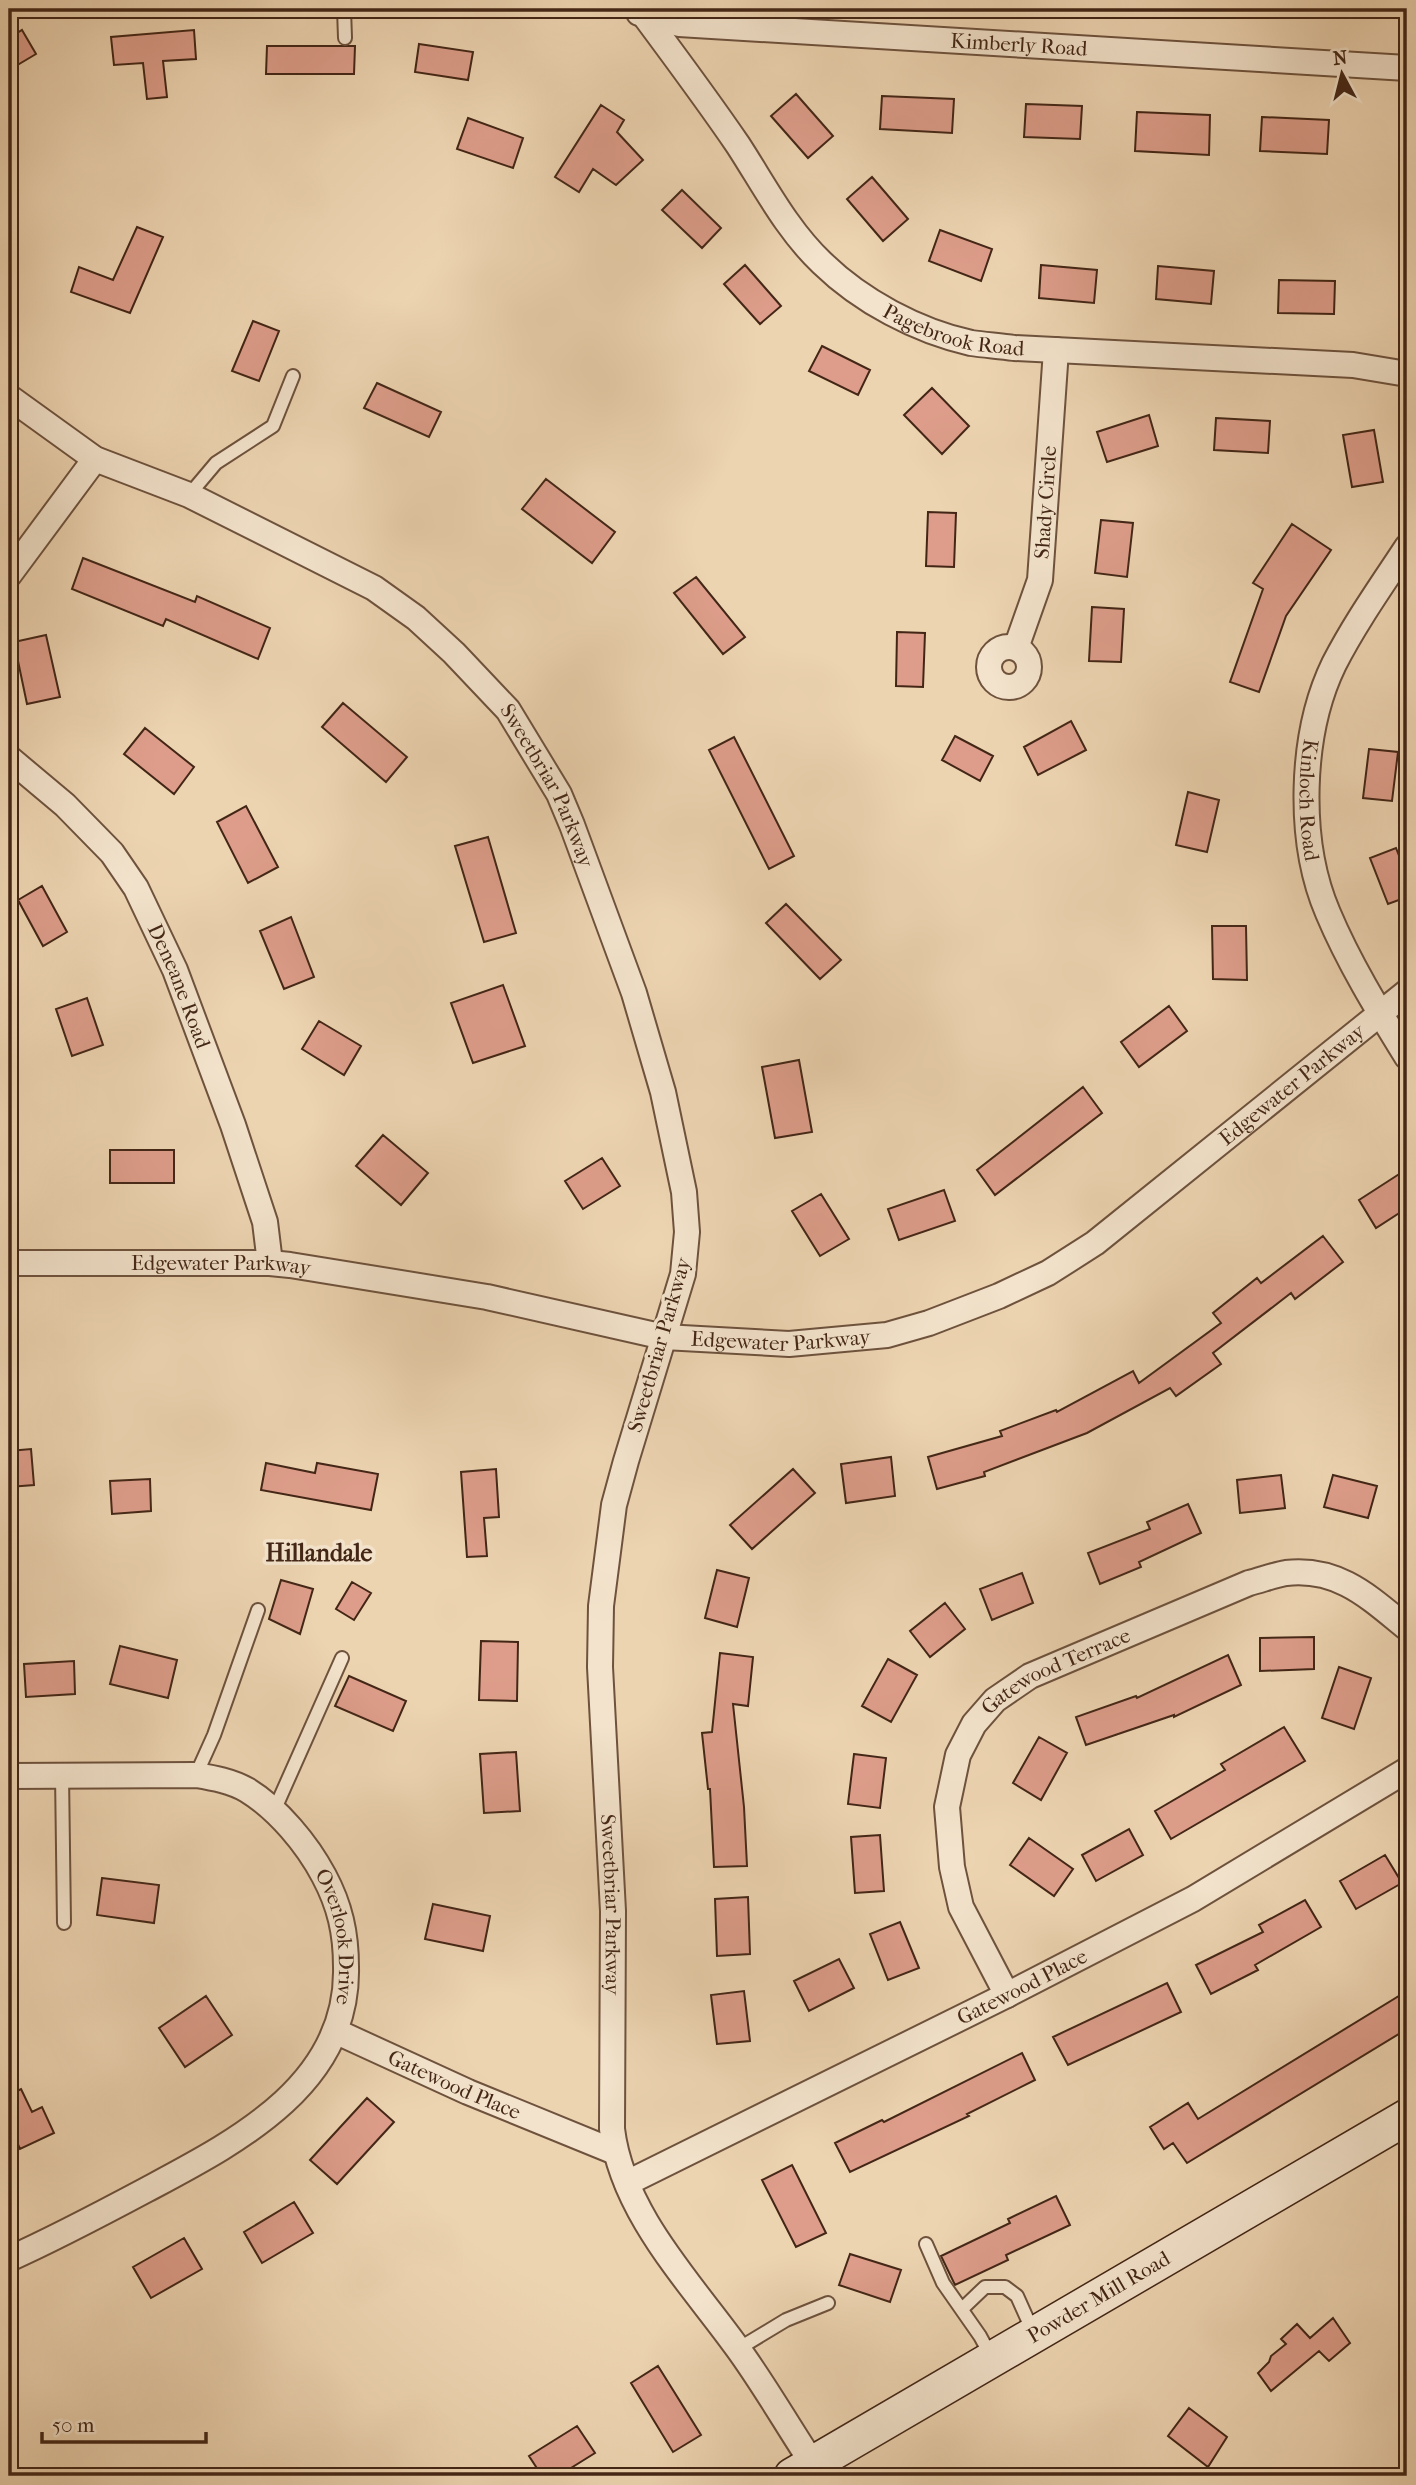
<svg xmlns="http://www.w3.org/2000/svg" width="1416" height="2485" font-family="'IM FELL French Canon',serif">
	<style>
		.building { fill: #dd9d8a; stroke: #432616; stroke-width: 2 }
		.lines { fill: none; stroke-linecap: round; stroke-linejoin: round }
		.service-casing { stroke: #6e523d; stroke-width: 16 }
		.minor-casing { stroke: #6e523d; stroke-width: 28 }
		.secondary-casing { stroke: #432616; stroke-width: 38 }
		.service { stroke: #f3e3cc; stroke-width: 12 }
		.minor { stroke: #f3e3cc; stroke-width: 24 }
		.secondary { stroke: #f3e3cc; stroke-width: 35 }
		.labels { text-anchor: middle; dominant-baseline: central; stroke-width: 7; stroke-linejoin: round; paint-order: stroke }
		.street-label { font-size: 21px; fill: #432616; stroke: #f3e3cc }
		.quarter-label { font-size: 24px; font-weight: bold; fill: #432616; stroke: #f3e3cc }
	</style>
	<rect width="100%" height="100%" fill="#edd4b1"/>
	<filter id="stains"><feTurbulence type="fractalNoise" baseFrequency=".00286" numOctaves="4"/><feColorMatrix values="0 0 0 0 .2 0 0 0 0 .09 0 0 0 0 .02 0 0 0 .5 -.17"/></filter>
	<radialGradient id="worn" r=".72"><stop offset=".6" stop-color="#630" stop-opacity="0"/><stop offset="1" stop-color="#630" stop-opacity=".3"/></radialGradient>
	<path class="building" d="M22,30L36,54L9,70V38Z
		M194,30L196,59L163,61L167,97L147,99L143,63L114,65L111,37Z
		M419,44L473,52L468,80L415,72Z
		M267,46H355L354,74H266Z
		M796,94L833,136L808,158L771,116Z
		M882,96L954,99L952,133L880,129Z
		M1026,104L1082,106L1080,139L1024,137Z
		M601,105L624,120L617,132L643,160L616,185L593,169L579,192L555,177Z
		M1137,112L1210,115L1209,155L1135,151Z
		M1262,117L1329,120L1327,154L1260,151Z
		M468,118L523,138L513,168L457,149Z
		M872,177L908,219L883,241L847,199Z
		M682,190L721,228L702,248L662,210Z
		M137,227L163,237L130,313L71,292L79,267L113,280Z
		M940,230L992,249L981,281L929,261Z
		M745,265L781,306L760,324L724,284Z
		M1041,265L1097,270L1094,303L1039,298Z
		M1158,266L1214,271L1211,304L1156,299Z
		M1279,280L1335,281L1334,314L1278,313Z
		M253,321L279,331L259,381L232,371Z
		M822,346L870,370L858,395L809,371Z
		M377,383L441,412L429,437L364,408Z
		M932,388L969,426L942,454L904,415Z
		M1149,415L1158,446L1107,462L1097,432Z
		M1216,418L1270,421L1268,453L1214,450Z
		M1374,430L1383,482L1352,487L1343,435Z
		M546,479L615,532L592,563L522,509Z
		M928,512L956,513L954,567L926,566Z
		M1101,520L1133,523L1127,577L1095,573Z
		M1292,524L1331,550L1286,616L1259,692L1230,682L1263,589L1253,583Z
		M83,558L195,602L197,596L270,628L258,659L166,619L163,626L72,589Z
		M696,577L745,637L723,654L674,593Z
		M1092,607L1124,609L1121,662L1089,661Z
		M897,632L925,633L923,687L896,686Z
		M46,635L60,697L27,704L14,642Z
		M343,703L407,757L386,782L322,727Z
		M1071,721L1086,750L1038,775L1024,747Z
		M145,728L194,767L174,794L124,754Z
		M955,736L993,756L980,781L942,760Z
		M734,737L794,856L769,869L709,750Z
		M1369,749L1398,752L1392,801L1363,798Z
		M1188,792L1219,800L1207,852L1176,845Z
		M246,806L278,867L248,883L217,822Z
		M488,837L516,933L484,942L455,846Z
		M1396,848L1407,876V897L1388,904L1370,858Z
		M42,886L67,932L43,946L18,900Z
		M786,904L841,960L820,979L766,923Z
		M291,917L314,977L284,989L260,931Z
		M1212,926H1246L1247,980L1213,979Z
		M503,985L525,1046L473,1063L451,1003Z
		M87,998L103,1045L72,1056L56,1009Z
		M1169,1006L1187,1031L1139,1067L1121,1042Z
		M319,1021L361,1046L344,1075L302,1049Z
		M799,1060L812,1132L775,1138L762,1067Z
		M1083,1087L1102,1113L995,1195L977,1170Z
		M383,1135L428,1173L401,1205L356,1166Z
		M110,1150H174V1183H110Z
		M602,1158L620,1186L583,1209L565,1181Z
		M1407,1169V1208L1376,1228L1359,1200Z
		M944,1190L955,1221L899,1240L888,1209Z
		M821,1194L849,1239L820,1256L792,1211Z
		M1323,1236L1343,1262L1295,1299L1291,1293L1213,1353L1221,1364L1176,1396L1170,1388L1087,1433L984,1472L985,1476L937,1489L928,1457L1002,1436L1000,1431L1056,1410L1057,1412L1133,1371L1139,1383L1221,1323L1213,1313L1257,1278L1261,1283Z
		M31,1449L34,1485L9,1487V1451Z
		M891,1457L895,1496L846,1503L841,1464Z
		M266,1463L315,1473L317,1463L378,1474L371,1510L261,1490Z
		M496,1469L499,1517L484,1518L487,1556L467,1557L461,1472Z
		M793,1469L815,1493L752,1549L730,1525Z
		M1281,1475L1285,1508L1240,1513L1237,1480Z
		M1333,1475L1377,1486L1368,1518L1324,1507Z
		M150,1479L151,1511L112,1514L110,1481Z
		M1188,1504L1201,1533L1139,1562L1141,1567L1100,1584L1088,1553L1150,1529L1147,1522Z
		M717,1570L749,1578L737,1627L705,1618Z
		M1022,1573L1033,1603L992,1620L980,1589Z
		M281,1580L313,1589L300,1634L269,1619Z
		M352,1582L371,1593L354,1620L336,1609Z
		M945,1603L965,1629L930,1657L910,1631Z
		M1314,1637V1669L1260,1671V1638Z
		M481,1641L518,1642L517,1701L479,1700Z
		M120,1646L177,1660L168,1698L110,1684Z
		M720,1653L753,1657L748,1706L733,1704L744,1807L747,1866L714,1867L710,1789H708L702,1733L712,1732Z
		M1228,1655L1241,1685L1174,1717V1715L1086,1745L1076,1717L1136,1696L1137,1698Z
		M888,1659L917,1675L891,1722L862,1706Z
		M74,1661L75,1694L26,1697L24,1664Z
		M1339,1667L1371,1678L1354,1729L1322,1718Z
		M349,1676L406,1701L393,1731L335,1706Z
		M1284,1727L1305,1761L1171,1839L1155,1811L1225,1770L1221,1764Z
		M1039,1737L1067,1753L1041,1800L1013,1783Z
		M516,1752L520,1811L484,1813L480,1754Z
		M854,1754L886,1758L880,1808L848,1804Z
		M1129,1829L1143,1855L1096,1881L1082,1855Z
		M880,1835L884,1891L855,1893L851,1837Z
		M1029,1838L1073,1869L1054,1896L1010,1865Z
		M1385,1855L1402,1883L1356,1909L1340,1881Z
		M102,1878L159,1885L154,1923L97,1915Z
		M748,1897L750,1954L717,1956L715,1899Z
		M1305,1900L1321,1927L1255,1965L1258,1970L1211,1994L1196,1965L1263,1932L1259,1925Z
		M433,1904L490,1916L483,1951L425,1939Z
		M900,1922L919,1968L888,1980L870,1934Z
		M839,1959L854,1988L809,2011L794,1981Z
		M1167,1983L1181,2012L1068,2065L1053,2037Z
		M744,1991L750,2041L717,2044L711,1995Z
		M1407,1991V2029L1187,2163L1173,2143L1164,2149L1150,2127L1188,2103L1198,2119Z
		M206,1996L232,2035L185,2067L159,2028Z
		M1022,2053L1035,2080L967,2114L969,2116L850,2172L835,2143L882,2120L884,2122Z
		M21,2089L32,2112L42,2107L54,2133L20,2149L9,2124V2095Z
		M367,2098L394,2122L337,2184L310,2160Z
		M792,2165L826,2233L796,2247L762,2180Z
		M1056,2196L1070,2225L1006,2255L1008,2260L955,2285L941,2256L1010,2223L1008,2219Z
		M294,2202L313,2233L262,2263L244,2232Z
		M184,2238L202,2269L151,2298L133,2267Z
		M850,2254L901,2270L890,2302L839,2285Z
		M1333,2318L1350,2343L1329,2361L1319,2351L1271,2391L1258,2373L1269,2362L1271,2356L1286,2344L1281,2339L1297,2324L1310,2338Z
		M658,2366L701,2435L673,2452L631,2383Z
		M1189,2408L1227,2437L1208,2467L1168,2436Z
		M577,2426L595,2453L558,2476H542L529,2456Z"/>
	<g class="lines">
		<defs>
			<path id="service" d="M344,9L345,38
				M189,495L216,463L273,426L293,376
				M62,1774L64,1923
				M196,1775L214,1735L258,1610
				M274,1811L342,1658
				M926,2244L943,2283L980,2336L992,2358
				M962,2309L985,2287H1005L1017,2296L1034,2334
				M738,2349L786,2320L828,2303"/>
			<g id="minor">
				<path id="s1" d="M639,13L679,24L1407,68"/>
				<path id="s2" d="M644,15C676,58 708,101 738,145C764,185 787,230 822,263C861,301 917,331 971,343C985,345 1000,346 1014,348L1353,365L1407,374"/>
				<path id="s3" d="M9,397L95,459L189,495L374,588L416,618L454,653L508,710L559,794L572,825L634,993L663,1092L684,1192L687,1232L683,1274L626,1461L614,1505L601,1606L600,1667L613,1911L612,2129C622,2212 689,2281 736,2346C764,2384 787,2425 813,2464"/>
				<path id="s4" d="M1407,547C1382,585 1355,623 1334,664C1300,734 1297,841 1328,913C1349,963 1378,1010 1407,1057"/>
				<path d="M9,575L95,459"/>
				<circle cx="1009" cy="667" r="20"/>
				<path id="s5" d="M1016,648L1040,580L1056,350"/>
				<path id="s6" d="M9,758L65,805L112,853L136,888L175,970L233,1125L265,1222L270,1263"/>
				<path id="s7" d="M9,1263H270L290,1265L487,1297L664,1337L789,1344L887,1335L929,1323L999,1296L1048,1273L1095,1243L1407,992"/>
				<path id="s8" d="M9,1776L196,1775C214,1778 231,1781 247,1790C278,1809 307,1844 324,1876C340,1906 346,1933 346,1967C349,2085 236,2142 146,2190C101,2214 56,2238 9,2259"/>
				<path id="s9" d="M1007,1995L961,1907L952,1867L947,1807L958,1755L974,1724L995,1700L1030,1676L1249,1583C1261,1580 1274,1575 1286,1573C1339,1567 1370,1598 1407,1628"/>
				<path id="s10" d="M335,2031L468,2092L615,2152"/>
				<path id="s11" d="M627,2183L1007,1995L1193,1899L1407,1770"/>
			</g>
			<g id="secondary">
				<path id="s12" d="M792,2476L1407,2117"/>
			</g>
		</defs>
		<use href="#service" class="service-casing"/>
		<use href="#minor" class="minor-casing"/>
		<use href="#secondary" class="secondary-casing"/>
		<use href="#service" class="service"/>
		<use href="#minor" class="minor"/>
		<use href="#secondary" class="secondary"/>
	</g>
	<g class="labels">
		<g class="street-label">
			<text stroke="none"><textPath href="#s1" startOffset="382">Kimberly Road</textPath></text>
			<text stroke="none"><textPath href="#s2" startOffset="457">Pagebrook Road</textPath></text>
			<text stroke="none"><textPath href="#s5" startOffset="150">Shady Circle</textPath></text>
			<text stroke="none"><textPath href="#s3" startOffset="681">Sweetbriar Parkway</textPath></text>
			<text stroke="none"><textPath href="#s4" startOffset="278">Kinloch Road</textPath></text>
			<text stroke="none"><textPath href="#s6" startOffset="290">Deneane Road</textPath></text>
			<text stroke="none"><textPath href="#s7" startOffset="1367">Edgewater Parkway</textPath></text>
			<text stroke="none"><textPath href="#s7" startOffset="212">Edgewater Parkway</textPath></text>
			<text stroke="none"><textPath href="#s7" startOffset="779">Edgewater Parkway</textPath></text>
			<text transform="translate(659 1345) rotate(-74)">Sweetbriar Parkway</text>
			<text stroke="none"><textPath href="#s9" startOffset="388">Gatewood Terrace</textPath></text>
			<text stroke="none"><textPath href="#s3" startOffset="1836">Sweetbriar Parkway</textPath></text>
			<text stroke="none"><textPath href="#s8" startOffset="420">Overlook Drive</textPath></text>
			<text stroke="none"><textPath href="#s11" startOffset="441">Gatewood Place</textPath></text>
			<text stroke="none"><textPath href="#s10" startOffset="131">Gatewood Place</textPath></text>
			<text stroke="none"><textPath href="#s12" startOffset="355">Powder Mill Road</textPath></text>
		</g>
		<g class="quarter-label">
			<text x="319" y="1553">Hillandale</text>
		</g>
	</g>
	<rect width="1416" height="2485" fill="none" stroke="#edd4b1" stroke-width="35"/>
	<rect x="10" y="10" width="1395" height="2464" fill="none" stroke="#432616" stroke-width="3.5"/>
	<rect x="18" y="18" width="1381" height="2450" fill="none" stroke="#432616" stroke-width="2"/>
	<g transform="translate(1342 74) rotate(353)" stroke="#f3e3cc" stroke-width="5" paint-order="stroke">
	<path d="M0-5L12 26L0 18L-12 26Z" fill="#432616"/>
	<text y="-10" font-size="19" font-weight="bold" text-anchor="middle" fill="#432616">N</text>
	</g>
	<path d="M42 2432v10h164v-10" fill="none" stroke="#432616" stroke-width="3.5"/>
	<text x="52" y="2432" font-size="21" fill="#432616" stroke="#f3e3cc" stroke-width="5" paint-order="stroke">50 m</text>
	<rect width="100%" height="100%" filter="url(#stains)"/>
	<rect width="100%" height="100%" fill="url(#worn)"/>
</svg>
